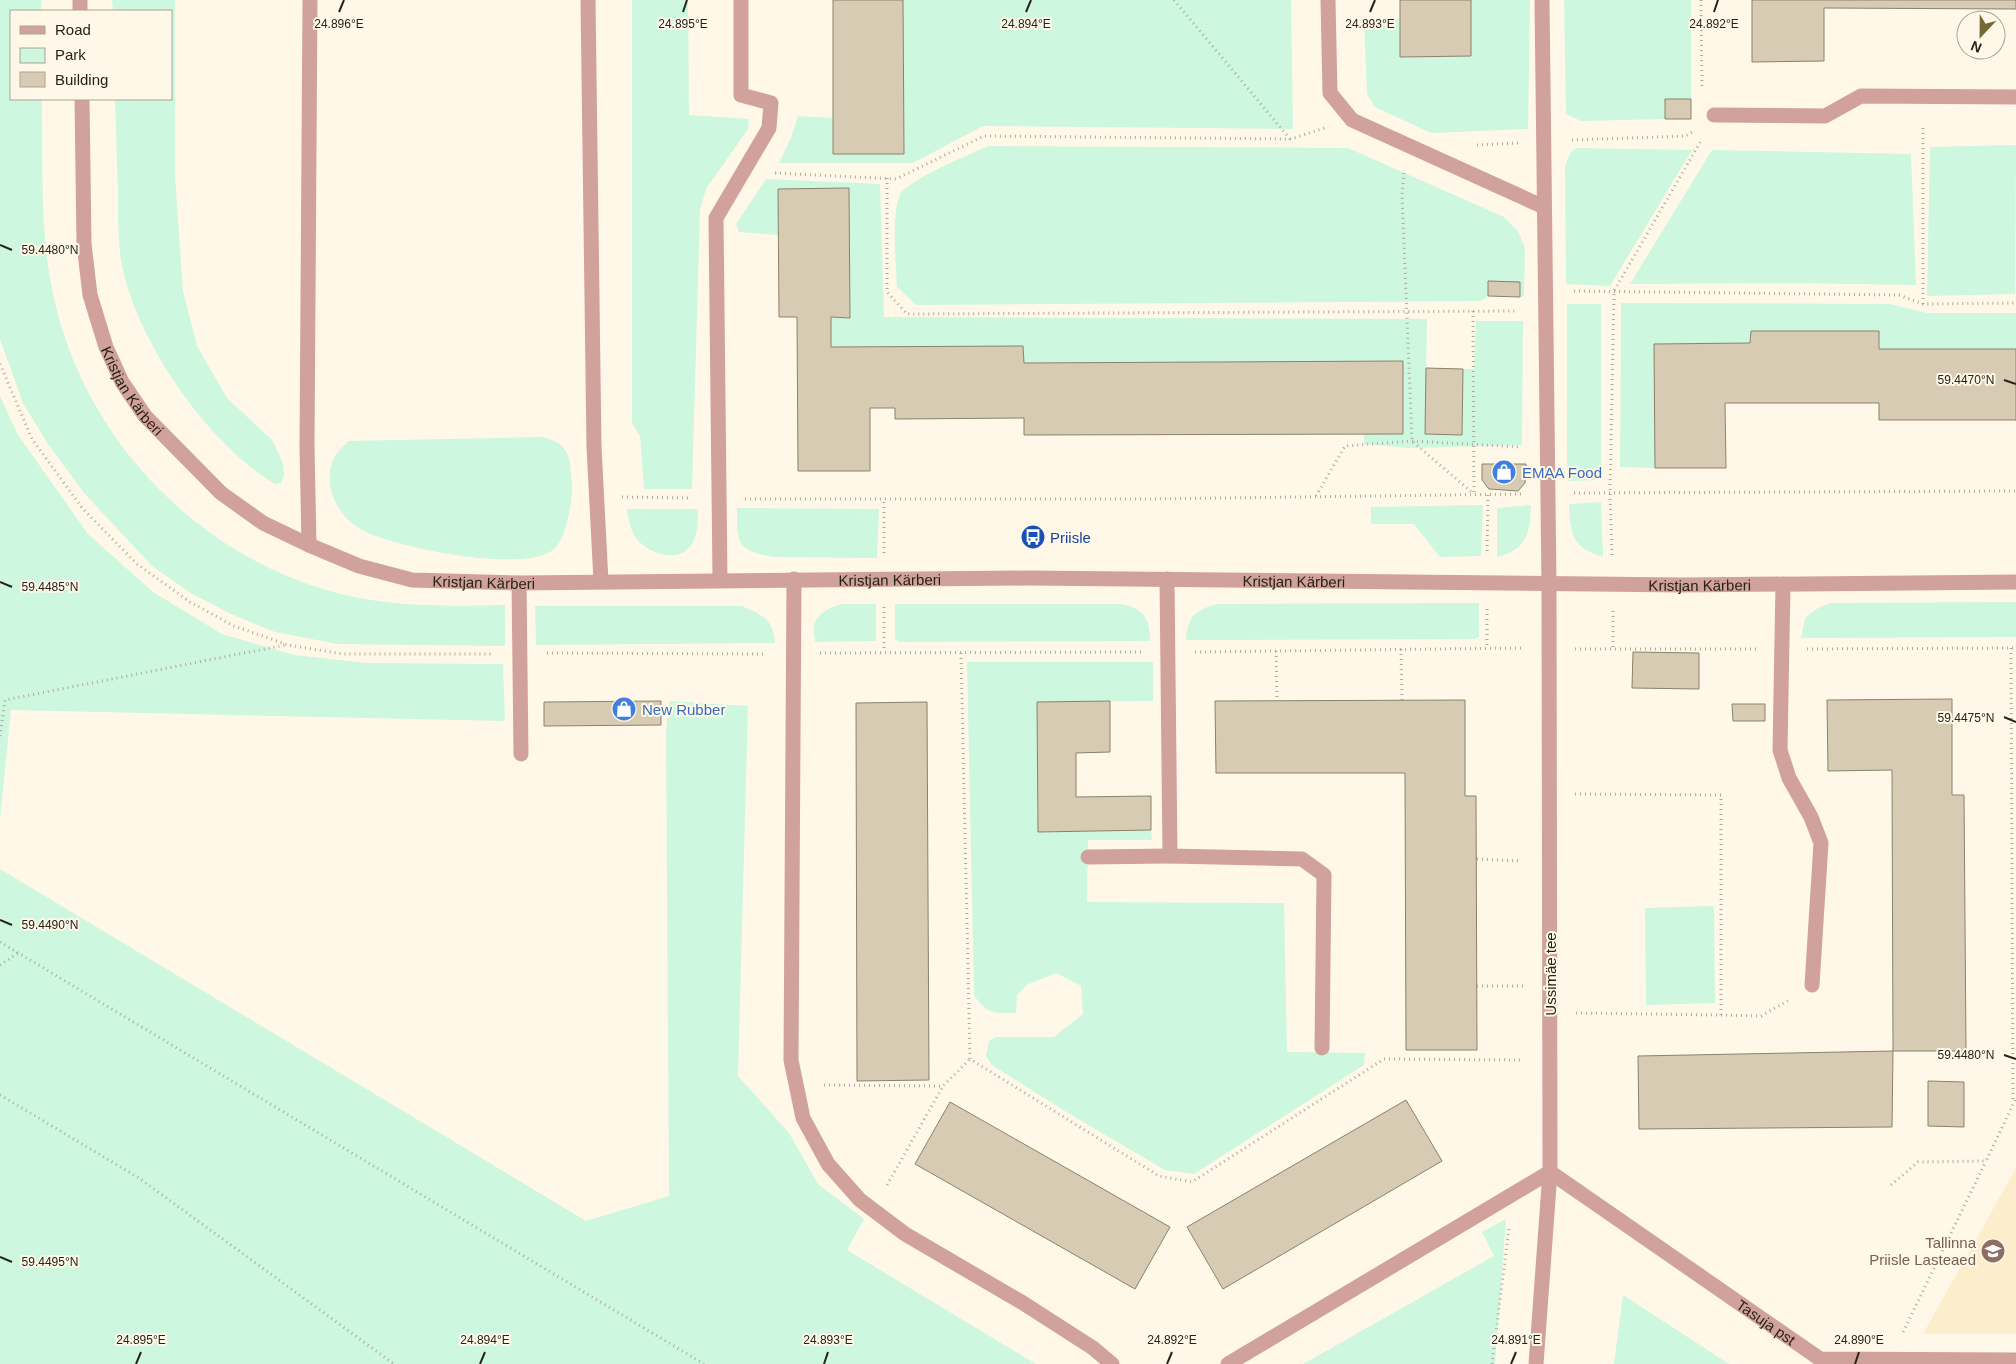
<svg xmlns="http://www.w3.org/2000/svg" width="2016" height="1364" font-family="Helvetica,sans-serif">
	<style>
		.built { fill: #fcedcc }
		.green { fill: #cdf7de }
		.building { fill: #d7cbb3; stroke: #8c816a }
		.lines { fill: none; stroke-linecap: round; stroke-linejoin: round }
		.path { stroke: #b0aa9d; stroke-width: 3; stroke-dasharray: 1 4; stroke-linecap: butt }
		.minor { stroke: #d1a29c; stroke-width: 15 }
		.ticks { fill: none; stroke: #272319; stroke-width: 2 }
		.labels { text-anchor: middle; dominant-baseline: central; stroke-width: 4; stroke-linejoin: round; paint-order: stroke }
		.street-label { font-size: 15px; fill: #272319; stroke: #fff8e9 }
		.shop-label { font-size: 15px; fill: #366cbe; stroke: #fff8e9; text-anchor: start }
		.transit-label { font-size: 15px; fill: #164399; stroke: #fff8e9; text-anchor: start }
		.education-label { font-size: 15px; fill: #785e54; stroke: #fff8e9; text-anchor: end }
		.ticks-label { font-size: 12px; text-anchor: middle; fill: #272319; stroke: #fff8e9; stroke-width: 4; stroke-linejoin: round; paint-order: stroke }
	</style>
	<rect width="100%" height="100%" fill="#fff8e9"/>
	<path class="built" d="M2016,1168V1334H1923Z"/>
	<path class="green" d="M0,0H41V11H11V99H42C43,167 39,239 56,307C92,453 215,572 365,599C411,607 458,606 505,605V646L337,644L275,632L231,614L189,592L152,566L84,493L48,444L23,403L0,339Z
		M112,0H175V176L183,291L197,346L227,398L273,441L283,463L284,475L281,483L275,484C206,443 131,334 120,254C118,234 118,214 118,194C117,162 116,130 115,99H171V11H113Z
		M632,0H688L689,115L749,119L748,129L706,189L700,210L692,489H644L640,436L632,423Z
		M903,0H1291L1293,129L983,126L913,163H779L791,138L798,116L833,118L904,154Z
		M1471,0H1530L1528,129L1431,133L1375,107L1367,94L1364,21L1400,19V57L1471,56Z
		M1564,0H1691V99L1665,119L1581,121L1566,114Z
		M2016,145L2015,294L1927,296L1930,147Z
		M988,146L1348,148L1504,217L1518,231L1525,248L1524,296L1520,297V282L1488,281V296L1481,301L916,305L897,287C896,264 891,215 900,195C907,180 971,154 988,146Z
		M1576,148L1692,150L1610,286L1566,284L1565,167L1570,153Z
		M1712,150L1911,154L1916,285L1793,283L1630,284Z
		M766,179L880,184L884,317L1427,319L1425,434L1462,435L1463,369H1474L1476,321H1523L1522,445L1409,448L1364,444V434L1402,361L1024,363L1023,346L831,347V317H850L849,189H778L779,235L739,232L736,224Z
		M1621,303L1890,304L1927,313H2016V349H1879L1878,331H1751L1750,343L1655,344V468L1620,467Z
		M1567,304H1601V480L1567,481Z
		M0,396L18,435L88,534L153,592L222,634L294,655L366,663L503,664L505,721L11,710L0,819Z
		M542,437C571,445 569,455 572,482C573,499 567,534 556,547C532,576 392,547 362,530C336,515 321,484 335,456C338,451 344,446 348,441Z
		M1601,502L1603,557C1572,548 1570,534 1569,504Z
		M1483,505L1481,556L1440,557L1414,524H1371V507Z
		M1531,505C1530,534 1527,549 1497,557V508Z
		M737,508L879,509L877,558L773,557C736,550 737,543 737,508Z
		M627,509H698C698,519 698,530 694,540C684,566 646,555 634,535C630,528 628,517 627,509Z
		M2016,602V637L1801,638L1805,618L1818,608L1831,603Z
		M1479,603V637L1474,639L1186,640C1188,616 1195,610 1217,604Z
		M842,604H876V641L815,642C815,638 813,630 814,626C817,613 831,607 842,604Z
		M895,604H1120C1144,608 1150,618 1150,641L900,642L895,639Z
		M535,606H742C763,615 773,619 775,643L536,645Z
		M967,662H1153V701L1037,702L1038,831L1151,830L1152,840H1088L1087,902L1284,903L1287,1052L1365,1053L1364,1065L1194,1174L1165,1170L1068,1113L992,1065L986,1056L989,1041L996,1037H1054L1083,1014L1081,986L1056,973L1026,985L1017,995L1016,1013C994,1013 987,1015 974,995Z
		M669,701L748,706L738,1076L789,1133L818,1184L864,1219L847,1250L1036,1364H0V869L586,1221L669,1196L666,731Z
		M1714,906L1715,1003L1646,1005L1645,908Z
		M1506,1219L1495,1364H1303L1494,1256L1482,1232Z
		M1623,1295L1729,1364H1614Z"/>
	<path class="building" d="M833,0H903L904,154H833Z
		M1400,0H1471V56L1400,57Z
		M1752,0H2016V9L1824,8V61L1752,62Z
		M1665,99H1691V119H1665Z
		M849,188L850,318L831,317V347L1023,346L1024,363L1403,361V434L1024,435V418L895,419V408H870V471H798L797,317H779L778,189Z
		M1488,281L1520,282V297L1488,296Z
		M1751,331H1879V349H2016V420H1879V403H1725L1726,468H1655L1654,344L1750,343Z
		M1426,368L1463,369L1462,435L1425,434Z
		M1482,464H1526L1525,483L1518,491L1489,489L1482,480Z
		M1633,652L1699,653V689L1632,688Z
		M1952,699V795H1964L1966,1051H1893L1892,770L1828,771L1827,700Z
		M1465,700V796H1476L1477,1050H1406L1405,773H1216L1215,701Z
		M661,701V725L544,726V702Z
		M1110,701V752L1076,753V797L1151,796V830L1038,832L1037,702Z
		M927,702L929,1080L857,1081L856,703Z
		M1732,704H1765V721H1733Z
		M1893,1051L1892,1127L1639,1129L1638,1056Z
		M1928,1081L1964,1082V1127L1928,1126Z
		M1406,1100L1442,1161L1223,1289L1187,1227Z
		M950,1102L1170,1227L1135,1289L915,1164Z"/>
	<g class="lines">
		<path class="path" d="M1174,0L1290,139
			M1701,0L1702,90
			M1572,140L1686,136L1694,131
			M1477,145L1518,143
			M775,173L896,179L984,136L1291,139L1325,128
			M1404,173L1402,195L1412,441L1474,494
			M887,178V292L907,314L1518,311
			M1574,291L1899,295L1923,304L2016,303
			M1923,304V124
			M1473,311L1474,494
			M0,364L32,439L83,509L137,564L190,602L234,626L288,645L343,654H494
			M1574,493L2016,491
			M1316,496L1345,446L1412,441L1520,447
			M622,497L691,498
			M745,499H1149L1521,494
			M1487,551L1488,494
			M884,553V499
			M1612,555L1610,493L1614,291L1702,139
			M884,607V652
			M1487,609V648
			M1613,611V648
			M2011,648L2013,1103
			M1401,649L1402,701
			M1575,649H1756
			M1807,649L2016,648
			M1276,651L1277,701
			M1195,652L1521,648
			M547,653L766,654
			M820,653L1141,652
			M961,653L970,1059L1159,1176L1192,1182L1384,1059L1524,1060
			M0,736L5,700L285,645
			M1575,794L1721,795V1015L1576,1013
			M1477,859L1521,861
			M0,942L704,1364
			M0,965L18,953
			M1477,986H1523
			M1721,1015L1761,1016L1791,999
			M824,1085L943,1086L970,1059
			M0,1095L139,1178L394,1364
			M887,1185L943,1086
			M1891,1185L1918,1162L1986,1161L2016,1098
			M1903,1332L1986,1161
			M1492,1364L1509,1228"/>
		<g class="minor">
			<path d="M80,0V11"/>
			<path d="M588,0L594,447L601,581"/>
			<path d="M1328,0L1330,93L1352,120L1544,207"/>
			<path id="s1" d="M82,99L84,244L90,295L106,347L122,382L145,416L221,493L263,523L309,545L359,566L412,580L519,583L1030,578L1682,585L2016,582"/>
			<path d="M1714,115L1825,116L1861,96L2016,97"/>
			<path d="M309,545L307,446L310,0"/>
			<path d="M794,579L791,1060L803,1118L828,1164L860,1200L905,1234L1023,1303L1093,1348L1112,1364"/>
			<path d="M1167,579L1170,856L1302,859L1324,875L1322,1048"/>
			<path d="M720,580L716,218L769,128L771,103L741,95V0"/>
			<path d="M519,583L521,754"/>
			<path d="M1783,584L1780,750L1789,778L1811,817L1821,843L1812,985"/>
			<path d="M1088,857L1170,856"/>
			<path id="s2" d="M1228,1364L1550,1172L1820,1359L2016,1360"/>
			<path d="M1536,1364L1550,1172L1549,584L1542,0"/>
		</g>
	</g>
	<path class="ticks" d="M339,12L344,0M683,12L687,0M1026,12L1031,0M1370,12L1375,0M1714,12L1718,0M0,245L12,250M2004,380L2016,384M0,582L12,587M2004,717L2016,722M0,920L12,925M2004,1055L2016,1059M0,1257L12,1262M136,1364L141,1352M480,1364L485,1352M824,1364L828,1352M1167,1364L1172,1352M1511,1364L1516,1352M1855,1364L1859,1352"/>
	<defs>
		<symbol id="shop-disc" viewBox="-11 -11 22 22"><circle r="9.5" fill="#3f7fe0" stroke="#fff8e9"/><path d="M-5-2.5h2.3a2.7 3.5 0 0 1 5.4 0H5L5.5 6h-11ZM-1.5-2.5h3a1.5 2.3 0 0 0-3 0Z" fill="#fff"/></symbol>
		<symbol id="bus-disc" viewBox="-11 -11 22 22"><circle r="9.5" fill="#1a4fb4" stroke="#fff8e9"/><path d="M-5-6H5V4H4V6H2V4H-2V6H-4V4H-5ZM-3.5-4V0h7V-4ZM-3.5 1.2v1.5H-2V1.2ZM2 1.2v1.5H3.5V1.2Z" fill="#fff"/></symbol>
		<symbol id="school-disc" viewBox="-11 -11 22 22"><circle r="9.5" fill="#8d6e63" stroke="#fff8e9"/><path d="M0-5L7-2L0 1L-7-2ZM-4 1L0 2.5L4 1V4Q0 6-4 4Z" fill="#fff"/></symbol>
	</defs>
	<g fill-rule="evenodd">
		<use href="#shop-disc" x="1490" y="458" width="28" height="28"/>
		<use href="#bus-disc" x="1019" y="523" width="28" height="28"/>
		<use href="#shop-disc" x="610" y="695" width="28" height="28"/>
		<use href="#school-disc" x="1979" y="1237" width="28" height="28"/>
	</g>
	<g class="labels">
		<g class="street-label">
			<text stroke="none"><textPath href="#s1" startOffset="302">Kristjan Kärberi</textPath></text>
			<text stroke="none"><textPath href="#s1" startOffset="1128">Kristjan Kärberi</textPath></text>
			<text stroke="none"><textPath href="#s1" startOffset="722">Kristjan Kärberi</textPath></text>
			<text stroke="none"><textPath href="#s1" startOffset="1532">Kristjan Kärberi</textPath></text>
			<text stroke="none"><textPath href="#s1" startOffset="1938">Kristjan Kärberi</textPath></text>
			<text transform="translate(1550 974) rotate(-90)">Ussimäe tee</text>
			<text stroke="none"><textPath href="#s2" startOffset="638">Tasuja pst</textPath></text>
		</g>
		<g class="shop-label">
			<text x="1522" y="472">EMAA Food</text>
			<text x="642" y="709">New Rubber</text>
		</g>
		<g class="transit-label">
			<text x="1050" y="537">Priisle</text>
		</g>
		<g class="education-label">
			<text x="1976" y="1242">Tallinna<tspan x="1976" dy="17">Priisle Lasteaed</tspan></text>
		</g>
	</g>
	<g class="ticks-label">
		<text x="339" y="28">24.896°E</text>
		<text x="683" y="28">24.895°E</text>
		<text x="1026" y="28">24.894°E</text>
		<text x="1370" y="28">24.893°E</text>
		<text x="1714" y="28">24.892°E</text>
		<text x="50" y="254">59.4480°N</text>
		<text x="1966" y="384">59.4470°N</text>
		<text x="50" y="591">59.4485°N</text>
		<text x="1966" y="722">59.4475°N</text>
		<text x="50" y="929">59.4490°N</text>
		<text x="1966" y="1059">59.4480°N</text>
		<text x="50" y="1266">59.4495°N</text>
		<text x="141" y="1344">24.895°E</text>
		<text x="485" y="1344">24.894°E</text>
		<text x="828" y="1344">24.893°E</text>
		<text x="1172" y="1344">24.892°E</text>
		<text x="1516" y="1344">24.891°E</text>
		<text x="1859" y="1344">24.890°E</text>
	</g>
	<rect x="10" y="10" width="162" height="90" fill="#fff8e9" stroke="#a9a396"/>
	<rect x="20" y="26" width="25" height="8" fill="#d1a29c" stroke="#a9a396"/>
	<text x="55" y="35" font-size="15" fill="#272319">Road</text>
	<rect x="20" y="48" width="25" height="15" fill="#cdf7de" stroke="#a9a396"/>
	<text x="55" y="60" font-size="15" fill="#272319">Park</text>
	<rect x="20" y="72" width="25" height="15" fill="#d7cbb3" stroke="#a9a396"/>
	<text x="55" y="85" font-size="15" fill="#272319">Building</text>
	<g transform="translate(1981 35) rotate(202)"><circle r="24" fill="#fff8e9" stroke="#a9a396"/>
	<path d="M0-4L9 19L0 12L-9 19Z" fill="#746835"/>
	<text y="-8" font-size="14" font-weight="bold" text-anchor="middle" fill="#272319">N</text>
	</g>
</svg>
